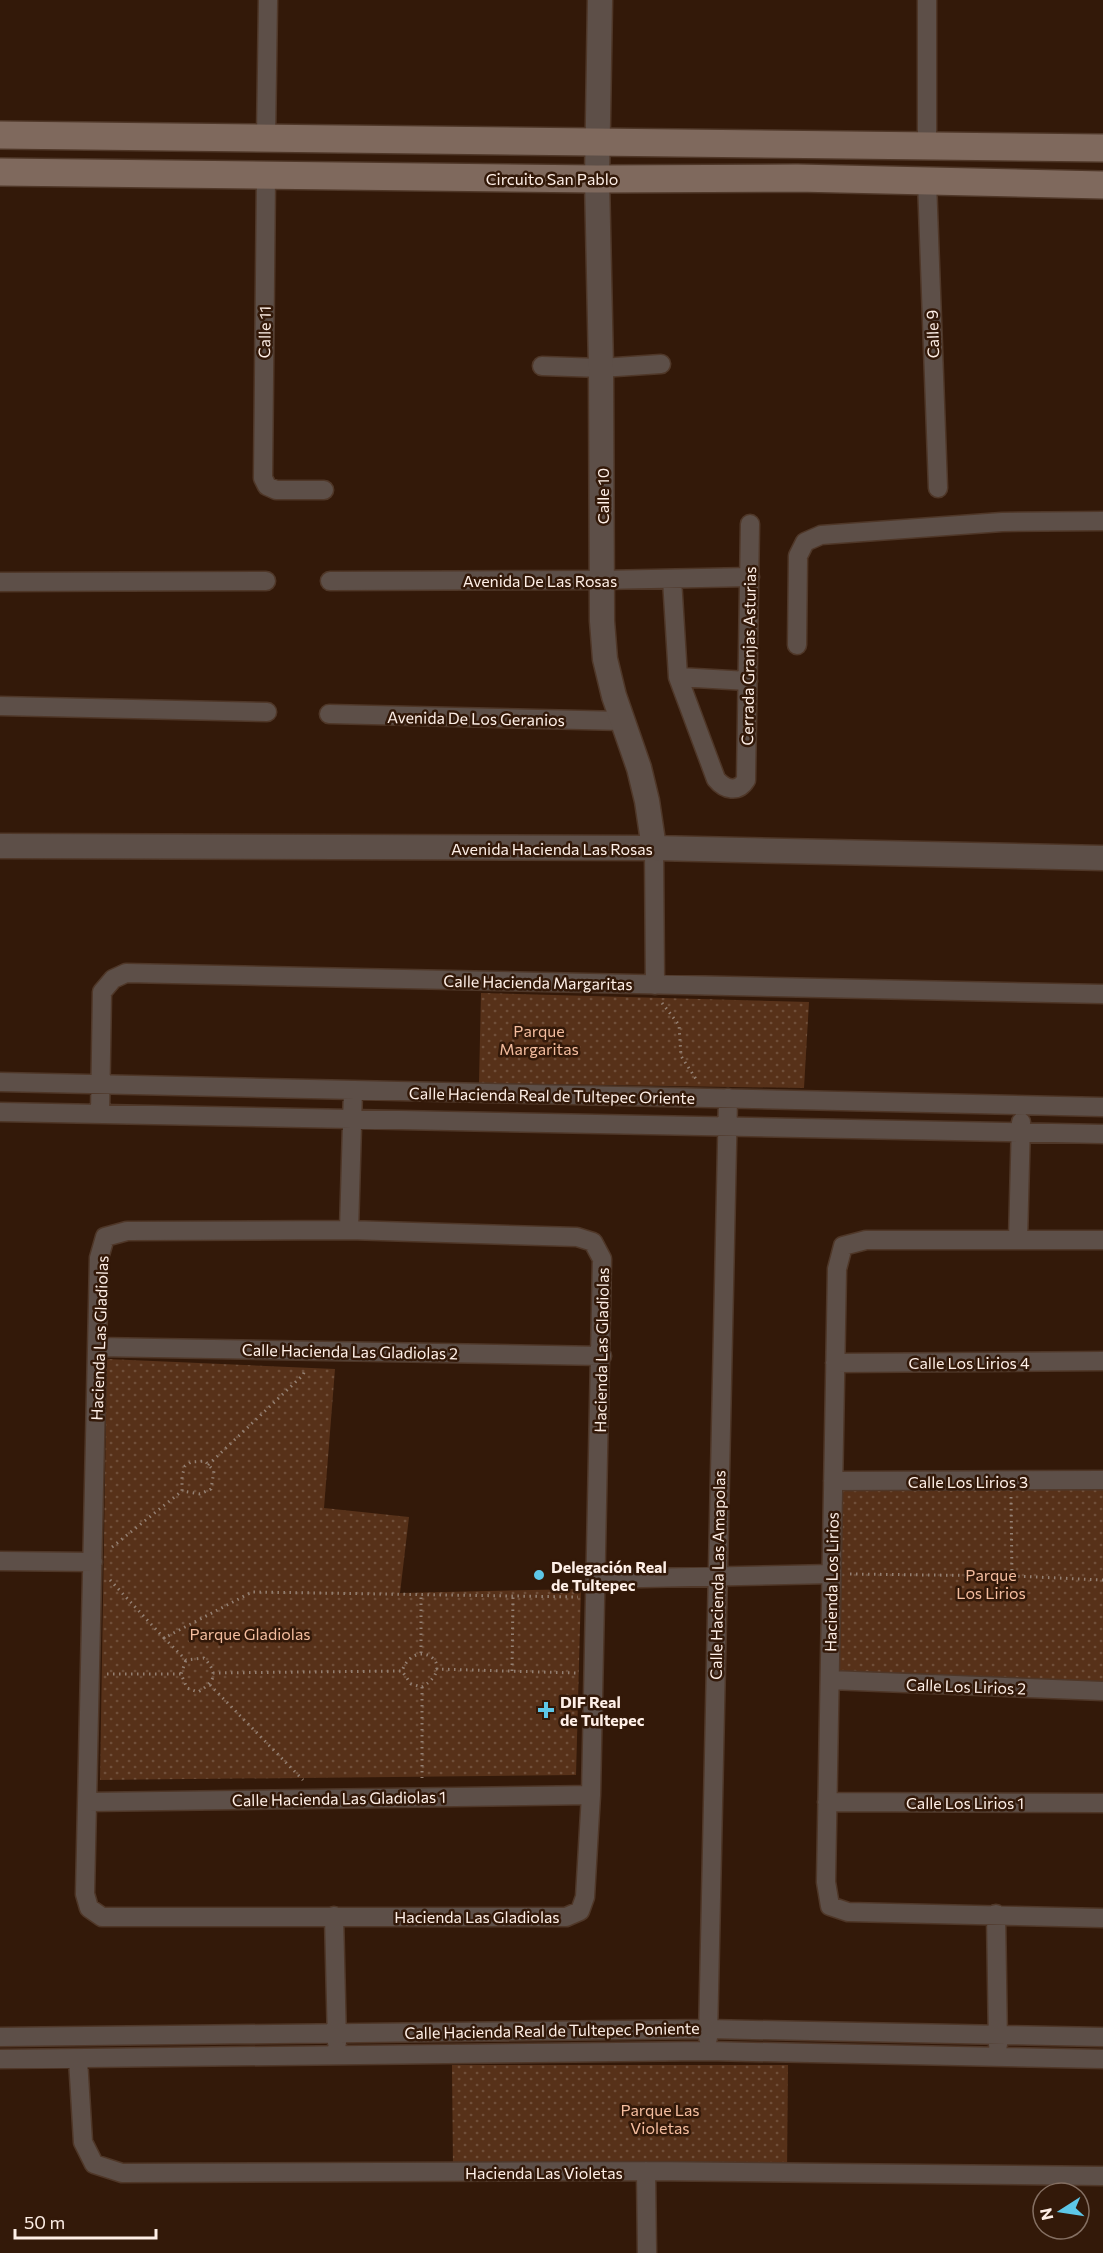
<svg xmlns="http://www.w3.org/2000/svg" width="1103" height="2253" font-family="Commissioner,sans-serif">
	<style>
		.park { fill: url(#park-dots) }
		.lines { fill: none; stroke-linecap: round; stroke-linejoin: round }
		.minor-casing { stroke: #4f3728; stroke-width: 21 }
		.tertiary-casing { stroke: #4f3728; stroke-width: 27 }
		.secondary-casing { stroke: #4f3728; stroke-width: 30 }
		.path { stroke: #948073; stroke-width: 3; stroke-dasharray: 1.5 4.5; stroke-linecap: butt }
		.minor { stroke: #5d4f48; stroke-width: 18 }
		.tertiary { stroke: #5d4f48; stroke-width: 24 }
		.secondary { stroke: #7f695d; stroke-width: 27 }
		.poi-dot { fill: #5dc7e8; stroke: #331909; stroke-width: 2 }
		.labels { text-anchor: middle; dominant-baseline: central; stroke-width: 5; stroke-linejoin: round; paint-order: stroke }
		.street-label { font-size: 16px; fill: #feefe7; stroke: #331909 }
		.park-label { font-size: 16px; fill: #f4bd9f; stroke: #331909 }
		.poi-label { font-size: 16px; font-weight: bold; fill: #feefe7; stroke: #331909; text-anchor: start }
	</style>
	<defs>
		<pattern id="park-dots" width="8" height="8" patternUnits="userSpaceOnUse" patternTransform="scale(1.5)"><rect width="8" height="8" fill="#573119"/><path d="M2 2h.1M6 6h.1" fill="none" stroke="#704f3a" stroke-width="1.8" stroke-linecap="round"/></pattern>
	</defs>
	<rect width="100%" height="100%" fill="#331909"/>
	<path class="park" d="M481,993L809,1002L804,1088L479,1083Z
		M107,1359L335,1369L324,1508L409,1517L400,1593L581,1589L576,1775L100,1780Z
		M837,1484L1103,1487V1685L835,1676Z
		M452,2065H788L787,2173L453,2169Z"/>
	<g class="lines">
		<defs>
			<path id="minor" d="M266,138L268,0
				M927,146V0
				M266,176L263,478L267,486L276,490H324
				M927,181L938,488
				M542,366L601,368L661,364
				M672,579L678,677L716,779C725,790 738,793 746,780L750,524
				M330,581L602,580L750,577
				M0,582L266,581
				M797,645L798,556L805,542L821,535L1002,522L1103,521
				M678,677L748,681
				M0,706L267,712
				M329,714L623,721
				M654,848L655,985
				M0,1082L1103,1107
				M0,1112L1103,1134
				M100,1114L102,992L113,979L126,973L1103,994
				M349,1230L577,1237L593,1242L602,1259L591,1795L585,1897L580,1911L566,1917H102L89,1908L85,1894L99,1258L105,1237L127,1231Z
				M349,1230L353,1090
				M1018,1240L1021,1122
				M1103,1240H866L843,1246L837,1269L826,1882L830,1906L848,1912L1103,1918
				M98,1347L602,1356
				M835,1363L1103,1361
				M833,1481L1103,1480
				M0,1561L93,1562
				M596,1579L832,1574
				M830,1680L1103,1691
				M88,1802L591,1795
				M827,1802L1103,1803
				M996,1914L998,2045
				M334,1916L337,2043
				M0,2037L708,2029L1103,2037
				M708,2038L728,1098
				M0,2059L707,2051L1103,2059
				M78,2059L83,2142L94,2164L122,2173L646,2171L1103,2176
				M646,2171L647,2253"/>
			<path id="tertiary" d="M600,0L597,179L601,368L602,621L605,659L614,696L639,768L647,801L654,848
				M0,846L654,848L1103,858"/>
			<path id="secondary" d="M0,135L1103,148
				M0,172L597,179L797,178L1103,185"/>
		</defs>
		<use href="#minor" class="minor-casing"/>
		<use href="#tertiary" class="tertiary-casing"/>
		<use href="#secondary" class="secondary-casing"/>
		<path class="path" d="M662,1003L679,1025L681,1056L696,1079
			M208,1465L303,1375L305,1370
			M1011,1497L1012,1576
			M112,1547L182,1491V1476L185,1466L191,1462L205,1461L214,1471L211,1489L200,1494L182,1491
			M850,1574L1012,1576L1103,1580
			M110,1580L164,1638L252,1592L578,1597
			M164,1638L186,1660L204,1658C218,1673 216,1681 198,1692L187,1688L181,1674L186,1660
			M421,1653V1596
			M436,1669L576,1673
			M512,1671L513,1597
			M213,1673L402,1671L411,1684L422,1687C460,1664 415,1635 402,1671
			M107,1674H181
			M210,1685L303,1780
			M422,1687V1778"/>
		<use href="#minor" class="minor"/>
		<use href="#tertiary" class="tertiary"/>
		<use href="#secondary" class="secondary"/>
	</g>
	<g class="poi-dot">
		<circle cx="539" cy="1575" r="6"/>
		<path d="M543 1701h6v6h6v6h-6v6h-6v-6h-6v-6h6z"/>
	</g>
	<g class="labels">
		<g class="street-label">
			<text x="552" y="178">Circuito San Pablo</text>
			<text transform="translate(264 332) rotate(-89)">Calle 11</text>
			<text transform="translate(932 334) rotate(-92)">Calle 9</text>
			<text transform="translate(602 496) rotate(-90)">Calle 10</text>
			<text x="540" y="580">Avenida De Las Rosas</text>
			<text transform="translate(748 656) rotate(-89)">Cerrada Granjas Asturias</text>
			<text transform="translate(476 718) rotate(1)">Avenida De Los Geranios</text>
			<text x="552" y="848">Avenida Hacienda Las Rosas</text>
			<text transform="translate(538 982) rotate(1)">Calle Hacienda Margaritas</text>
			<text transform="translate(552 1095) rotate(1)">Calle Hacienda Real de Tultepec Oriente</text>
			<text transform="translate(99 1338) rotate(-88)">Hacienda Las Gladiolas</text>
			<text transform="translate(601 1350) rotate(-89)">Hacienda Las Gladiolas</text>
			<text transform="translate(350 1351) rotate(1)">Calle Hacienda Las Gladiolas 2</text>
			<text x="969" y="1362">Calle Los Lirios 4</text>
			<text x="968" y="1481">Calle Los Lirios 3</text>
			<text transform="translate(717 1575) rotate(-89)">Calle Hacienda Las Amapolas</text>
			<text transform="translate(831 1582) rotate(-89)">Hacienda Los Lirios</text>
			<text transform="translate(966 1686) rotate(2)">Calle Los Lirios 2</text>
			<text transform="translate(339 1798) rotate(-1)">Calle Hacienda Las Gladiolas 1</text>
			<text x="965" y="1802">Calle Los Lirios 1</text>
			<text x="477" y="1916">Hacienda Las Gladiolas</text>
			<text transform="translate(552 2030) rotate(-1)">Calle Hacienda Real de Tultepec Poniente</text>
			<text x="544" y="2172">Hacienda Las Violetas</text>
		</g>
		<g class="park-label">
			<text x="539" y="1030">Parque<tspan x="539" dy="18">Margaritas</tspan></text>
			<text x="991" y="1574">Parque<tspan x="991" dy="18">Los Lirios</tspan></text>
			<text x="250" y="1633">Parque Gladiolas</text>
			<text x="660" y="2109">Parque Las<tspan x="660" dy="18">Violetas</tspan></text>
		</g>
		<g class="poi-label">
			<text x="551" y="1566">Delegación Real<tspan x="551" dy="18">de Tultepec</tspan></text>
			<text x="560" y="1701">DIF Real<tspan x="560" dy="18">de Tultepec</tspan></text>
		</g>
	</g>
	<g transform="translate(1061 2211) rotate(258)"><circle r="28" fill="#331909" stroke="#846f62" stroke-width="1.5"/>
	<path d="M0-4.5L10 22L0 15L-10 22Z" fill="#5dc7e8"/>
	<text y="-9" font-size="16" font-weight="bold" text-anchor="middle" fill="#feefe7">N</text>
	</g>
	<path d="M15 2229v9h141v-9" fill="none" stroke="#feefe7" stroke-width="3"/>
	<text x="24" y="2229" font-size="18" fill="#feefe7" stroke="#331909" stroke-width="4.5" paint-order="stroke">50 m</text>
</svg>
